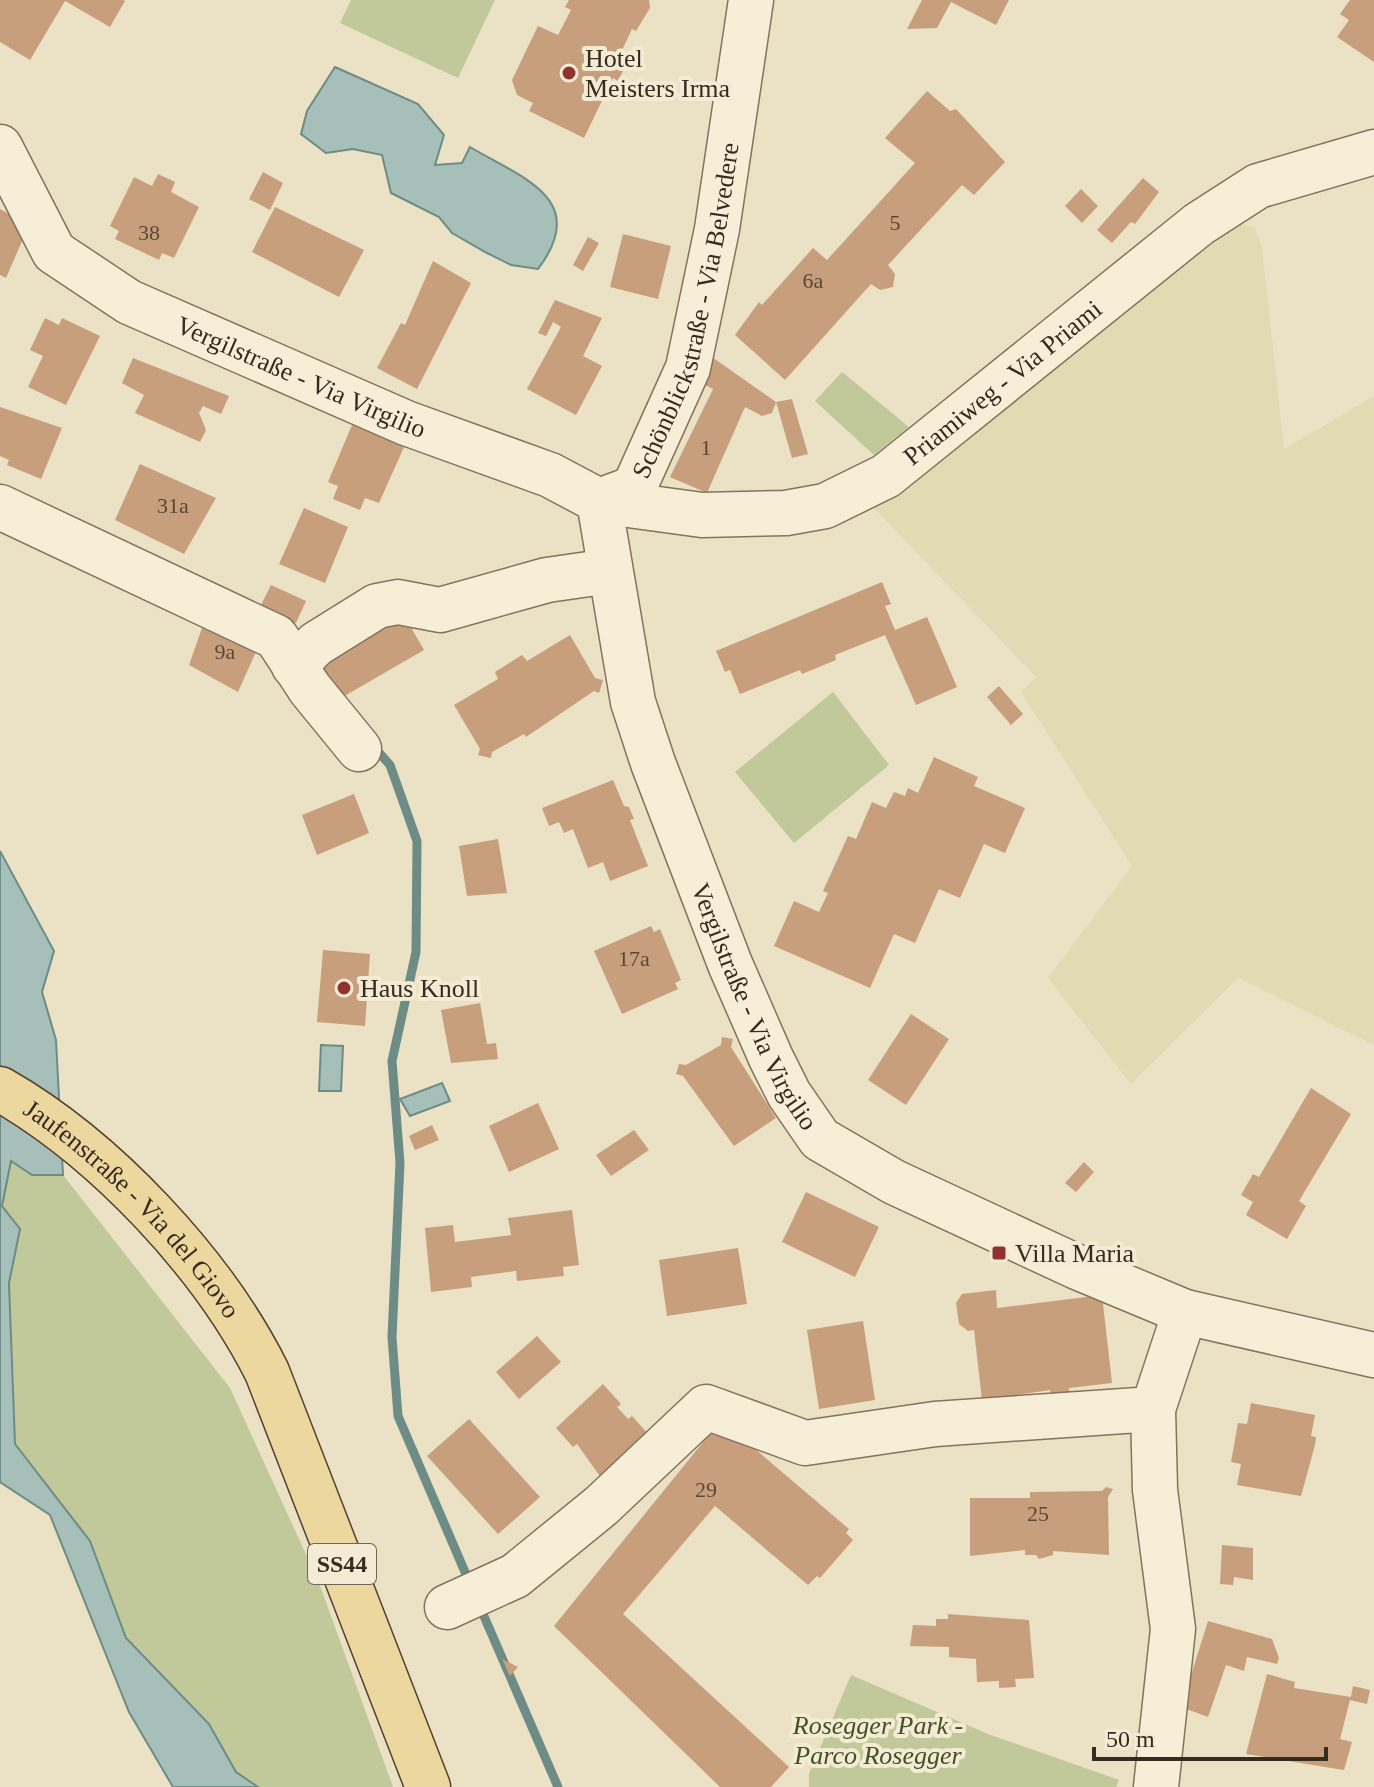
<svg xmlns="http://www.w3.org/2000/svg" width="1374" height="1787" font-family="'Times New Roman',serif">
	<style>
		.farmland { fill: #e0dbb2 }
		.green { fill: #c1c899 }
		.water { fill: #a6bfb8; stroke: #6d8c86; stroke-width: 2 }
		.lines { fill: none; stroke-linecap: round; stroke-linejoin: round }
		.stream { stroke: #6d8c86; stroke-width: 9 }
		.building { fill: #c79f7d }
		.minor-casing { stroke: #85735c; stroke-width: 47 }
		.major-casing { stroke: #534230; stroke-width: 47 }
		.minor { stroke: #f6eed7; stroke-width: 44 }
		.major { stroke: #ecd79f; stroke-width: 44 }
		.poi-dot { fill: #903330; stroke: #f3ebd3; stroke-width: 3 }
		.labels { text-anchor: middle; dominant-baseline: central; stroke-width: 8; stroke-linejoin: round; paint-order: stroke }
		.number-label { font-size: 22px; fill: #5a4836 }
		.shield { fill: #f3ebd3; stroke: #6f6555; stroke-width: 2 }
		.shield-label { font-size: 24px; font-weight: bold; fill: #362b1f }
		.poi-label { font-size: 26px; fill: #362b1f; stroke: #f3ebd3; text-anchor: start }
		.street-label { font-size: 26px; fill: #362b1f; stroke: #f3ebd3 }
		.park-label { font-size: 26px; font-style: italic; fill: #445127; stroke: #f3ebd3 }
	</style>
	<rect width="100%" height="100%" fill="#ebe1c4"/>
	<path class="farmland" d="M1223,219L1255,228L1262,248L1284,449L1374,396V1045L1238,978L1131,1084L1048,978L1132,866L1021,692L1036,677L870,504Z"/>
	<path class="green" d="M351,0H495L458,78L340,23Z
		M842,372L909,427L874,455L815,401Z
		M833,692L889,765L794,843L735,772Z
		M11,1160L32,1175H63L230,1388L319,1583L393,1787H258L236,1772L209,1724L126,1638L90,1541L15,1444L9,1283L20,1229L2,1206Z
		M851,1675L988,1734L1119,1780L1116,1787H809V1774Z"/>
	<path class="water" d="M335,67L418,104L444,135L435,165L462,163L470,147C522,178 591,199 538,269L511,265L487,253L452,233L439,217L391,193L382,155L353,149L326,153L301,134L307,111Z
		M0,851L54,951L42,992L56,1040L63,1175H32L11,1161L2,1206L20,1229L9,1283L15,1444L90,1541L126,1638L209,1724L236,1772L258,1787H173L129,1712L50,1515L0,1482Z
		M321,1045L343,1046L341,1091H319Z
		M442,1083L450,1101L410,1116L400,1099Z"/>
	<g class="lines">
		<path class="stream" d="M373,746L390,765L417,841L416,952L392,1061L400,1163L392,1337L398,1416L471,1586
			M480,1607L558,1787"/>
	</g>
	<path class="building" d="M0,0H123L125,1L110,27L65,1L30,60L0,42Z
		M569,0H649L650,8L636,31L632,29L616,63L625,67L618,81L613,78L584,138L529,111L533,103L517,95L512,80L538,26L558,35L571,10L565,7Z
		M922,0H1009L996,25L951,2L937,28L907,29Z
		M1350,0H1374V62L1337,37L1349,20L1340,14Z
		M927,91L950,111L956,109L1005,162L974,195L962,185L888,265L895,274L893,287L880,290L871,284L785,380L735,335L759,302L762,305L813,248L827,260L915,163L885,138Z
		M263,172L283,183L270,210L249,199Z
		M158,174L175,182L171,192L199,207L174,258L162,253L159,260L115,239L119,231L110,226L134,177L152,186Z
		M1143,178L1159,192L1135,224L1131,222L1112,243L1097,230Z
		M1081,189L1098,206L1082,223L1065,206Z
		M275,207L364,250L339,297L252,252Z
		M0,209L29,225L6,278L0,275Z
		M623,234L671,246L658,299L610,287Z
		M588,237L599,243L583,271L573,265Z
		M433,261L471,283L417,389L377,368L401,323L405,325Z
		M555,300L602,318L583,356L602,366L576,415L527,389L561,327L553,322L546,336L538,333Z
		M45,318L59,325L62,318L100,336L66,405L28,387L43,356L30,350Z
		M709,355L776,402L792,399L808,454L792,458L776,402L772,413L762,416L745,407L707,493L670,477L713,389L699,382Z
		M133,358L229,396L221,414L203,406L199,413L206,430L200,442L135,413L144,395L122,383Z
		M0,407L62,428L41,479L7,465L9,460L0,456Z
		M352,425L404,447L379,503L365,498L360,510L333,499L338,486L328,482Z
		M140,464L216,498L184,554L115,520Z
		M304,508L348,527L325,583L279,564Z
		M882,582L891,604L885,606L895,630L927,617L957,687L916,705L885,635L835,655L836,660L802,674L800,670L740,694L730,670L725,672L716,651Z
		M271,585L306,601L296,623L260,607Z
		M398,605L424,650L341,698L316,657Z
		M208,611L263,636L238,692L189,665Z
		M570,635L595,678L603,680L599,693L594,691L526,737L524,734L492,752L491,758L478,755L480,749L454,705L498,679L495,672L522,655L527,661Z
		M999,686L1023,714L1011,725L987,697Z
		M934,757L978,777L974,786L1025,808L1005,853L984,844L960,898L939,889L915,943L894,934L870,988L774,946L794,901L819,912L828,893L823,891L848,836L856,839L872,802L886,808L894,792L905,796L908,788L918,793Z
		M613,780L624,806L629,807L634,819L630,820L648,866L610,881L603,862L588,868L573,829L564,833L559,822L549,826L542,808Z
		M354,794L369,833L317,855L302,815Z
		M498,839L507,893L467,896L459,846Z
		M651,926L654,932L660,929L681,980L675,983L678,989L622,1014L594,951Z
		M323,950L370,954L365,1026L317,1022Z
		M480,1003L487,1044L496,1043L498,1059L451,1063L441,1010Z
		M911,1014L949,1039L906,1105L868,1080Z
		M722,1037L733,1039L731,1047L776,1118L734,1146L683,1076L676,1074L679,1064L686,1065L721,1045Z
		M1311,1088L1351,1114L1299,1201L1306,1206L1287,1239L1246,1215L1253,1202L1241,1195L1253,1174L1259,1177Z
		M538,1103L559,1149L509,1172L489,1126Z
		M432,1125L439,1140L415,1150L409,1136Z
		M634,1130L649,1150L611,1176L596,1155Z
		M1084,1162L1094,1172L1076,1192L1065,1183Z
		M806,1192L879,1227L855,1277L782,1242Z
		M572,1210L579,1265L563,1267L564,1276L517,1281L516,1271L471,1277L472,1287L431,1292L425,1228L453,1225L455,1242L511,1235L508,1218Z
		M738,1248L747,1304L667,1316L659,1260Z
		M996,1290L997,1308L1102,1295L1112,1383L1069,1388L1070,1396L1052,1399L1050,1390L982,1400L974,1330L968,1331L959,1324L956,1303L962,1294Z
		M863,1321L875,1400L819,1409L807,1330Z
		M537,1336L561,1362L519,1399L496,1372Z
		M603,1384L621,1404L617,1407L628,1419L632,1416L650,1436L602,1479L577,1444L573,1447L556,1428Z
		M1251,1403L1315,1415L1311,1436L1316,1437L1315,1445L1301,1496L1237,1485L1241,1464L1231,1462L1238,1423L1247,1424Z
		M469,1419L540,1497L498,1534L427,1456Z
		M721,1420L849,1529L846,1533L853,1540L820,1578L817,1576L808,1585L715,1506L623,1614L789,1767L771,1787H720L554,1626Z
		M1106,1487L1113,1489L1108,1497L1109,1555L1053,1551V1555L1039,1559L1036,1555H1025V1550L970,1556V1498H1030V1492L1102,1491Z
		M1222,1545L1253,1548V1580L1234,1577L1233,1585L1220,1584Z
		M948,1614L1029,1620L1034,1678L1015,1679L1016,1687L999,1688V1681L977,1682L976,1659L949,1657V1647L910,1646L913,1625L936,1626V1619H948Z
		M1208,1621L1272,1639L1279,1658L1277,1664L1247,1657L1244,1671L1226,1665L1208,1717L1181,1707Z
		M502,1659L518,1667L510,1676Z
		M1267,1674L1295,1682L1294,1688L1351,1697L1353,1686L1370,1690L1367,1704L1350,1700L1340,1739L1352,1742L1344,1770L1246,1754Z"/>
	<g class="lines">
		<defs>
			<g id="minor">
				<path id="s1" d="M0,147L54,252L129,302L406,423L550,475L599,501L702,515L786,513L825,506L886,476L1199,224L1258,186L1374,152"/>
				<path id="s2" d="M599,501L633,702L653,763L730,964L771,1058L789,1094L820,1139L894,1182L1077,1267L1185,1312L1374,1355"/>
				<path id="s3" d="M599,501L634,488L688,368L717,229L751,0"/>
				<path d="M0,507L276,637L310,689L359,749"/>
				<path d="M294,666L316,644L377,606L398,602L440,610L547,580L610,571"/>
				<path d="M447,1607L515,1576L601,1506L706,1407L805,1443L935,1424L1153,1409"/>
				<path d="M1156,1787L1173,1629L1155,1490L1153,1409L1185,1312"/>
			</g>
			<g id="major">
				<path id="s4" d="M0,1089C105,1149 213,1264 267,1372L428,1787"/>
			</g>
		</defs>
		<use href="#minor" class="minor-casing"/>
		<use href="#major" class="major-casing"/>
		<use href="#minor" class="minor"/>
		<use href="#major" class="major"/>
	</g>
	<g class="poi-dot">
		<circle cx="569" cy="73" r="8"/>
		<circle cx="344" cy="988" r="8"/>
		<rect x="991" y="1245" width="16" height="16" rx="4"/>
	</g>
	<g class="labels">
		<g class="number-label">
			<text x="895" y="222">5</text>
			<text x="149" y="232">38</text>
			<text x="813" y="280">6a</text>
			<text x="706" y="447">1</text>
			<text x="173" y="505">31a</text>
			<text x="225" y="651">9a</text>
			<text x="634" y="958">17a</text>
			<text x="706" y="1489">29</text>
			<text x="1038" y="1513">25</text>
		</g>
		<rect class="shield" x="308" y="1544" width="68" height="40" rx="6"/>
		<g class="shield-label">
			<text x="342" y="1564">SS44</text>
		</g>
		<g class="poi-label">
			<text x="585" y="58">Hotel<tspan x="585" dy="30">Meisters Irma</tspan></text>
			<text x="360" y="988">Haus Knoll</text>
			<text x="1015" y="1253">Villa Maria</text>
		</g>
		<g class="street-label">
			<text stroke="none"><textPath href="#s3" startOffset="224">Schönblickstraße - Via Belvedere</textPath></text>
			<text stroke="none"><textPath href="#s1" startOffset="396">Vergilstraße - Via Virgilio</textPath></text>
			<text stroke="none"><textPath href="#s1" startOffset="1164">Priamiweg - Via Priami</textPath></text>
			<text stroke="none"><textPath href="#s2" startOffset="532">Vergilstraße - Via Virgilio</textPath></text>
			<text stroke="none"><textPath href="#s4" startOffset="180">Jaufenstraße - Via del Giovo</textPath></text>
		</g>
		<g class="park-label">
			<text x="878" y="1725">Rosegger Park -<tspan x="878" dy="30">Parco Rosegger</tspan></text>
		</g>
	</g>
	<path d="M1094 1747v12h232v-12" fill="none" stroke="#362b1f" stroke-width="4"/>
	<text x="1106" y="1747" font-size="24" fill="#362b1f" stroke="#f3ebd3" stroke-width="6" paint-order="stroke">50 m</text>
</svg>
